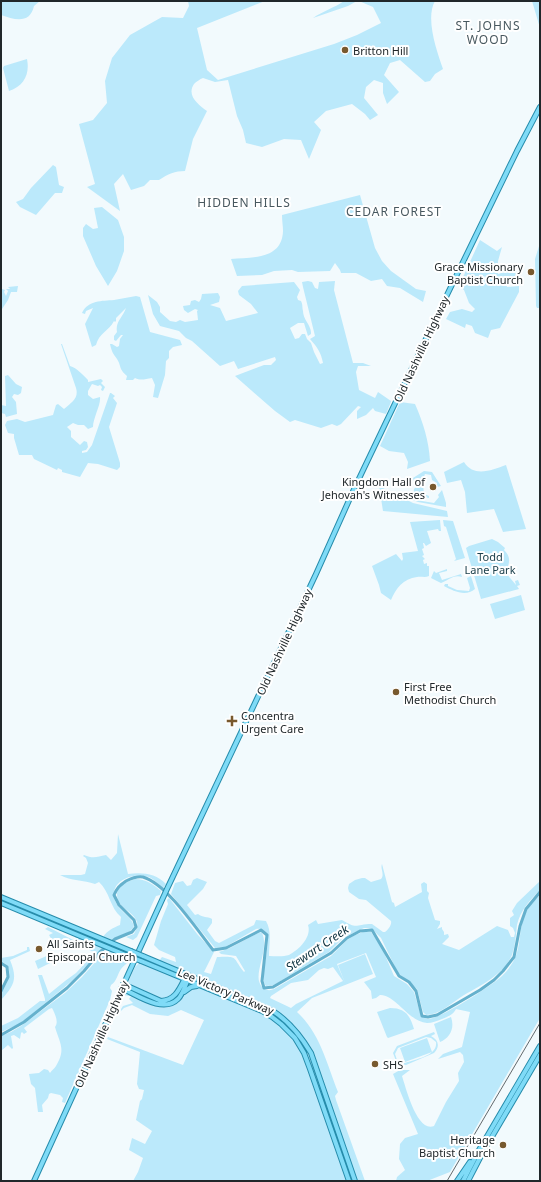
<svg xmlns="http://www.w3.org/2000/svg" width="541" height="1182" font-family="'Noto Sans',sans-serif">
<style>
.green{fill:#bbe9fb;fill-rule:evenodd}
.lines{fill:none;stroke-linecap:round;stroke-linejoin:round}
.river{stroke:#65b1cd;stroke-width:3}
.major-casing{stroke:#268cab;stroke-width:6}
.major{stroke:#7fdbf7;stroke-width:4}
.rail{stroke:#62696c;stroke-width:1}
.major-bridge-casing{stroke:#268cab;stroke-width:6;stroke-linecap:butt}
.major-bridge{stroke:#7fdbf7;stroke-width:4}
.poi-dot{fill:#78592e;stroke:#fff;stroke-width:1.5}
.labels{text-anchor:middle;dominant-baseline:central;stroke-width:4;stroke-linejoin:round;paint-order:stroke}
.poi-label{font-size:11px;fill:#20272a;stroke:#fff;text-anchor:start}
.street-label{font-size:11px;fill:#20272a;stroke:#fff}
.park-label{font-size:11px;fill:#1c404c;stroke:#fff}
.neighbourhood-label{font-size:12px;letter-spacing:1px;fill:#48585f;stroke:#fff}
.water-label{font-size:12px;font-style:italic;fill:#0f3340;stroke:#fff}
</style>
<rect width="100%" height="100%" fill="#f2fafd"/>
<path class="green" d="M1 1H40L34 6C30 24 15 20 1 15Z
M188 1H265L197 28 207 70 218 80 334 44 357 35 381 23 373 7 359 1H435C425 18 437 52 443 69L435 74 430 81 425 82 400 60 390 63 384 75 399 92 387 104 383 93V83L374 80 366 87 364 98 378 115 370 120 365 114 352 104 326 111 314 122 321 130 309 159 301 140 284 139 262 147 246 143 243 130 237 116 228 80 215 82 203 78C200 79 196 82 194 84 186 96 199 105 207 111L193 139 185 171C175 171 168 174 159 180H150L144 186 131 190 123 174 114 184 120 211 87 187 95 184 79 124 93 120 107 103 105 81 112 58 130 35 162 17 183 18 189 6Z
M344 1H357L348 6 313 18C323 11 334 8 344 1Z
M532 1H540V28Z
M27 59C30 74 24 86 9 91L3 68 4 66Z
M53 165 56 167 59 185 64 187 62 193H55L36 215 20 207 16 202 23 199 31 188Z
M360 195 375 248 382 261 391 271 416 289 426 291 423 302 400 288 387 286 382 279 371 281 356 273H341L340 270 335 263 330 271 298 272 292 270 274 271 262 275 237 276 231 259C252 257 282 260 283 231 283 226 282 221 282 215Z
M102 207 118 220 124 237V251L117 271 108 286 96 266 83 236V228L86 224 93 229 98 228 94 208Z
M480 240 497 251 502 247 498 261V274L511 270 517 271V277L506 279 507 287 519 286V292L500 328 491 330 488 338 475 333 472 326 466 324 465 328 446 319 450 312 462 309 472 312 475 309 469 303 464 290 459 286Z
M540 243V308H537L536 306 535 259Z
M308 281 312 282 315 288 318 289 319 282 335 281 334 290 353 363H363L371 366H358L356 372 359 390 375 398 378 392 391 401V402L386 414 375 411 373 408 366 415 357 419V411L361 407 358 406 341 424 337 426 332 424 321 428 295 420 290 422 275 411 235 376 264 365H271L276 360 275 357 238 369 234 361 220 366 192 341 186 338 179 331 160 326 153 314 148 295 157 302 160 307V312L170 321 176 322 180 320 185 322 198 320 197 311 198 310 195 309 188 313 184 310 183 306 190 305 191 301 195 300 199 302 201 299 202 294 218 293 220 297 219 302 210 305 220 308 226 321 258 313 251 304 239 295 238 291 242 286 294 282 300 290 297 297 298 300 301 301C303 305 302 307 303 311 303 320 312 326 311 334L308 336 304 323H298L290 328 295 339 299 338 302 334H305L307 339 311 343 314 352 320 364 323 363C321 352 317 347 310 339L315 336 303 287 302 282Z
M1 286 2 289 5 290 4 292 6 296 8 291 6 289H10L8 287 18 286 17 292H11L8 300 2 309Z
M136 296 140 297 150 332 180 340 182 345 173 347 169 351V358L166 361 165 375 158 398 153 397 155 385 152 378C145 379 141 381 135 378L133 380H126L127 376C118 368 122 367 117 359 113 353 112 353 110 344H112L117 347 119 346 120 339 123 335H121L116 341 114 340V336L117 332C115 322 123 317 126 308L116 318V321L115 322 114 321C109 331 99 333 96 345L92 347 85 324 93 308 86 311 85 314 82 313C88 300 102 301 114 300 121 299 129 297 136 296Z
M61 344H62L70 366C77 368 83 375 88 380V382L101 379 103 381 101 383 105 387 103 391 101 390 102 387 100 385 98 386 92 384 88 391V395L93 399 100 397C101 405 93 418 93 427L88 429 84 425H78L73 423 67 427 71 431V437L80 445 84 441 87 442 88 447 86 450 82 451V453L87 452 92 445 110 393H111L115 396 113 398 117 403 109 427 120 463V467L117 470 98 464 88 463 80 477 62 472V470L58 468 57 470 34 459 32 455H19L14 438V434L8 433 5 425 7 421 17 419 25 422 53 415 56 405 58 404 64 409C72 402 79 398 76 388Z
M8 375 16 384 22 387 21 393 18 395 14 394 12 397 16 402 17 414 6 417 5 414 1 413V405L6 406 5 376Z
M400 402 415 404C423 422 429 441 430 461L407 469 408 462 404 453 389 451 380 446Z
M464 462C474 478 492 470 506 465L526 529 503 532 494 509 467 513 465 492 461 480 447 483 444 472Z
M424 471 432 472 441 486 437 487V483L432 480 431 475 425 474 421 484 423 485 424 494 429 496V498L424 497 422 498V501L434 503 439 497 438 495 442 490 446 503V507L418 502 413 500 414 489 416 487 413 478Z
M379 486 413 503 447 511 448 517 383 511Z
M440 520 441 531H439L438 529 427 531 431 543 426 546 424 543H423L424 548 422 549 424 555 422 556 425 559 423 560 424 564 427 563V566H429V576C425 578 421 576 417 577 403 579 396 588 391 600L381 593 379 585 372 566 396 554 402 561 403 559 402 553 418 551 410 522Z
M443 520 453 521 465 558 454 561 456 559 446 527 444 526Z
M492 539 498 542 505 548 504 550C512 558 509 563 506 573L516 585 515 581 518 580 520 585 517 586 519 589 481 599 466 548 469 546Z
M447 569V571L439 573 442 580 461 574 462 577C454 574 447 581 441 583L431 578 434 571 436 573Z
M471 576 475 589C466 597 453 591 444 586L445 584H448V586L457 590 469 591 470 588 467 578Z
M521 595 525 610 495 619 490 604Z
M118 834 128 874C141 872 156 873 166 884L163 889C159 884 155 880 149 877 136 872 112 879 114 896 116 911 131 914 134 926 131 934 118 935 111 940L103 937C108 930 113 928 120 925L121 917C110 908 110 892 99 882L95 884C84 880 71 881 60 875H81L85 874 88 863 86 858 83 856 84 855C93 859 97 857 106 855L111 860 117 853Z
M382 864 392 902 394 903 395 907 422 892 421 884 424 882 427 884V891L429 893 428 898 435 920 440 921V924L437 929 442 927V929L444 932V935L448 934 449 937 442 944 459 950 497 926 508 930 511 937H514L515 933 513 928 510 926V918L514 915 512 911 517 903 540 881V890C530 900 520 911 517 925 516 935 515 946 512 955 503 976 479 986 461 997 451 1004 438 1015 426 1015L423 1012 417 989 398 973 381 938 372 929 368 928H364L351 934 344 937 329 952 274 985 266 986C256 976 281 926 256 929L225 947 215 948 171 894 175 883 183 881 187 886 191 885 193 880 197 878 207 882 203 889 187 905 195 915 198 914C203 918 207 916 212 919V923L207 930 215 941 219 943 250 927 254 925 256 920 266 921C272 931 269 944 269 956 275 956 283 957 289 955 299 950 312 937 308 925L316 920 318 924 342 920C358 930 355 924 372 924L383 932H385C388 930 392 925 391 921L366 900 359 899 349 892 348 888 349 884 355 880 362 878H365L371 882 381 879C385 874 380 869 382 864Z
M135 879C146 879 153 884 161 891L160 895 156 896 137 937 133 940 126 937 134 934C136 930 138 926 137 922 133 910 117 909 117 894 117 885 127 882 135 879Z
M540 895V1018L450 1172 427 1181H396L397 1177 405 1170 399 1159 400 1144 405 1138 418 1134 393 1074 400 1070H410L402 1076C406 1088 417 1133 434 1126L446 1102 459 1081 458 1073 464 1062 463 1055 460 1052 438 1059 443 1054 462 1047 470 1012 456 1009C453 1015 449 1016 442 1019 437 1021 432 1023 427 1023 409 1022 395 994 380 995L376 998 372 999 371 991 364 982 376 977 366 953 337 964 345 983 338 965 365 954 373 974 312 998 297 1012C320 1033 327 1064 338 1092L335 1096 336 1100 365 1181H133L138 1172 143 1158 129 1150 132 1138 145 1144 152 1131 136 1120 140 1101 142 1099 144 1090 139 1089 137 1084 140 1052 107 1039 108 1037 183 1065 204 1020 181 1010 168 1016 150 1014 132 1005 124 1008 117 1015 123 1006 133 1003 129 999 131 996 122 995 135 967 141 961 143 956 158 962 162 957 176 962 175 957 159 950 154 945 161 921 168 904 167 900 169 898 198 935 214 952 204 972 211 974 217 957C239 956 232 957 244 972L245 971 236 956 221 954 219 952 230 948 256 934 260 932 262 933C269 948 256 969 259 981 261 989 268 992 274 989L331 956 347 940 355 935 363 932H371L382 948 394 976 407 984 414 992 421 1016C424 1018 426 1019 429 1019 443 1017 493 985 503 975 507 971 510 967 513 962 522 947 518 927 526 912 529 906 535 900 540 895ZM333 967 343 981 296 1004 291 1008 270 998 271 996 291 983 308 980 319 970 324 968 328 969Z
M48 927 77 942 75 936 103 948 73 980 25 1020 17 1025 1 1032V1026L18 1018 40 1001H45V999L38 975H42L49 994 65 981 76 973 95 953C85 947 74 942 63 947L61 946 62 944 70 942 64 938 61 940H52L49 935 53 933 45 929Z
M27 947H29L30 951 10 960C18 979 14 986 1 1000 1 998 0 996 1 994 1 992 3 990 4 988 10 978 13 967 1 961V957V958L13 956 27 950Z
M106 950 130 959C127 964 124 965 121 969 117 975 117 981 111 985L110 988 112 991 110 1000 65 1103 62 1102 63 1098 60 1095 51 1093 49 1094 48 1098 42 1105 43 1112H38L35 1088 31 1084 29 1074 39 1073 44 1069 48 1070 50 1073C52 1070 54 1069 56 1066 66 1049 60 1044 55 1027 59 1022 55 1014 52 1008L49 1009 24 1028 27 1032 24 1034 22 1032 21 1033 20 1039 14 1035 11 1036 13 1048 12 1049 8 1045 1 1051V1036L11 1032 21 1026 65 993 82 977Z
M49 955 52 962 38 969 35 961Z
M390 1008C405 1008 410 1015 414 1029L388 1038 387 1037 377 1012Z
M451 1017C455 1028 450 1038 440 1042L434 1024Z
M434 1032 435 1034 431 1036C439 1040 440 1047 434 1053L406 1065 401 1064 396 1061 393 1053 397 1046ZM426 1037 431 1038 436 1042C438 1056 415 1059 405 1063H401L397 1060 395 1054 398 1048Z
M427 1038 432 1052 405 1062 400 1048Z"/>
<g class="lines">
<path class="river" d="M1 963 7 967 8 977 1 991
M1 1035 24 1022 67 988 84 971 100 952 115 939 132 932 136 927 134 920 119 905 114 895C117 888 119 886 126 881 130 879 138 876 143 877 167 884 197 930 213 950L226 948 261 930 267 935 262 981 264 988 273 987 331 953 347 938 360 931 372 930 399 976 409 982 416 991 422 1016 428 1017 437 1015 480 990 494 980 503 971 514 957 520 926 526 909 540 892"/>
<defs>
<path id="major" d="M1 897 131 951
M1 903 128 956
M143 956 273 1011C290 1022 301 1036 311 1053L355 1181
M141 961 262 1011 272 1017 281 1024 295 1038 304 1053 310 1069 349 1181
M123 984 161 1001C175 1000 179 990 185 978
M121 988C137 995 163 1014 178 999 183 994 185 986 188 979
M184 992 191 987 197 986
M34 1181 167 889 316 574 355 487 445 299 517 151 540 107
M457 1181 470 1162
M463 1181 479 1150 540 1046
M468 1181 483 1152 540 1055"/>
</defs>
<use href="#major" class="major-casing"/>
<use href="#major" class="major"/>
<path class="rail" d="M447 1181 540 1023"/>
<defs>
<path id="major-bridge" d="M131 951 143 956
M128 956 141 961"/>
</defs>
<use href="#major-bridge" class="major-bridge-casing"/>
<use href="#major-bridge" class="major-bridge"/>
</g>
<g class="poi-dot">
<circle cx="345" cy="50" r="4"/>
<circle cx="531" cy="272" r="4"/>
<circle cx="433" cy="487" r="4"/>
<circle cx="396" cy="692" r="4"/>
<path d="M230 715h4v4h4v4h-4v4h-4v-4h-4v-4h4z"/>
<circle cx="39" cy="949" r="4"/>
<circle cx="375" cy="1064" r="4"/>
<circle cx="503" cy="1145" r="4"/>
</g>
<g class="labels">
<g class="poi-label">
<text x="353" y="50">Britton Hill</text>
<text x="523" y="266" text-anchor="end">Grace Missionary<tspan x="523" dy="13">Baptist Church</tspan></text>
<text x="425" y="481" text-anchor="end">Kingdom Hall of<tspan x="425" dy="13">Jehovah's Witnesses</tspan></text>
<text x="404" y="686">First Free<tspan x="404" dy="13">Methodist Church</tspan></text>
<text x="241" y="715">Concentra<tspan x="241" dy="13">Urgent Care</tspan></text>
<text x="47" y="943">All Saints<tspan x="47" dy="13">Episcopal Church</tspan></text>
<text x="383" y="1064">SHS</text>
<text x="495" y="1139" text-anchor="end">Heritage<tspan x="495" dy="13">Baptist Church</tspan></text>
</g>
<g class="street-label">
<text transform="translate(421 349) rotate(-65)">Old Nashville Highway</text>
<text transform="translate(284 642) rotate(-65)">Old Nashville Highway</text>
<text transform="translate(226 991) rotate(23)">Lee Victory Parkway</text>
<text transform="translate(101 1034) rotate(-66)">Old Nashville Highway</text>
</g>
<g class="park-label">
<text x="490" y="556">Todd<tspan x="490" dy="13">Lane Park</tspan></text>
</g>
<g class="neighbourhood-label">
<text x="488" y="25">ST. JOHNS<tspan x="488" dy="14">WOOD</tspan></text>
<text x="244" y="202">HIDDEN HILLS</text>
<text x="394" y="211">CEDAR FOREST</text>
</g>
<g class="water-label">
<text transform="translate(317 948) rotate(-34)">Stewart Creek</text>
</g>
</g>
<rect width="541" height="1182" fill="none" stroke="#20272a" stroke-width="4"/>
</svg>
